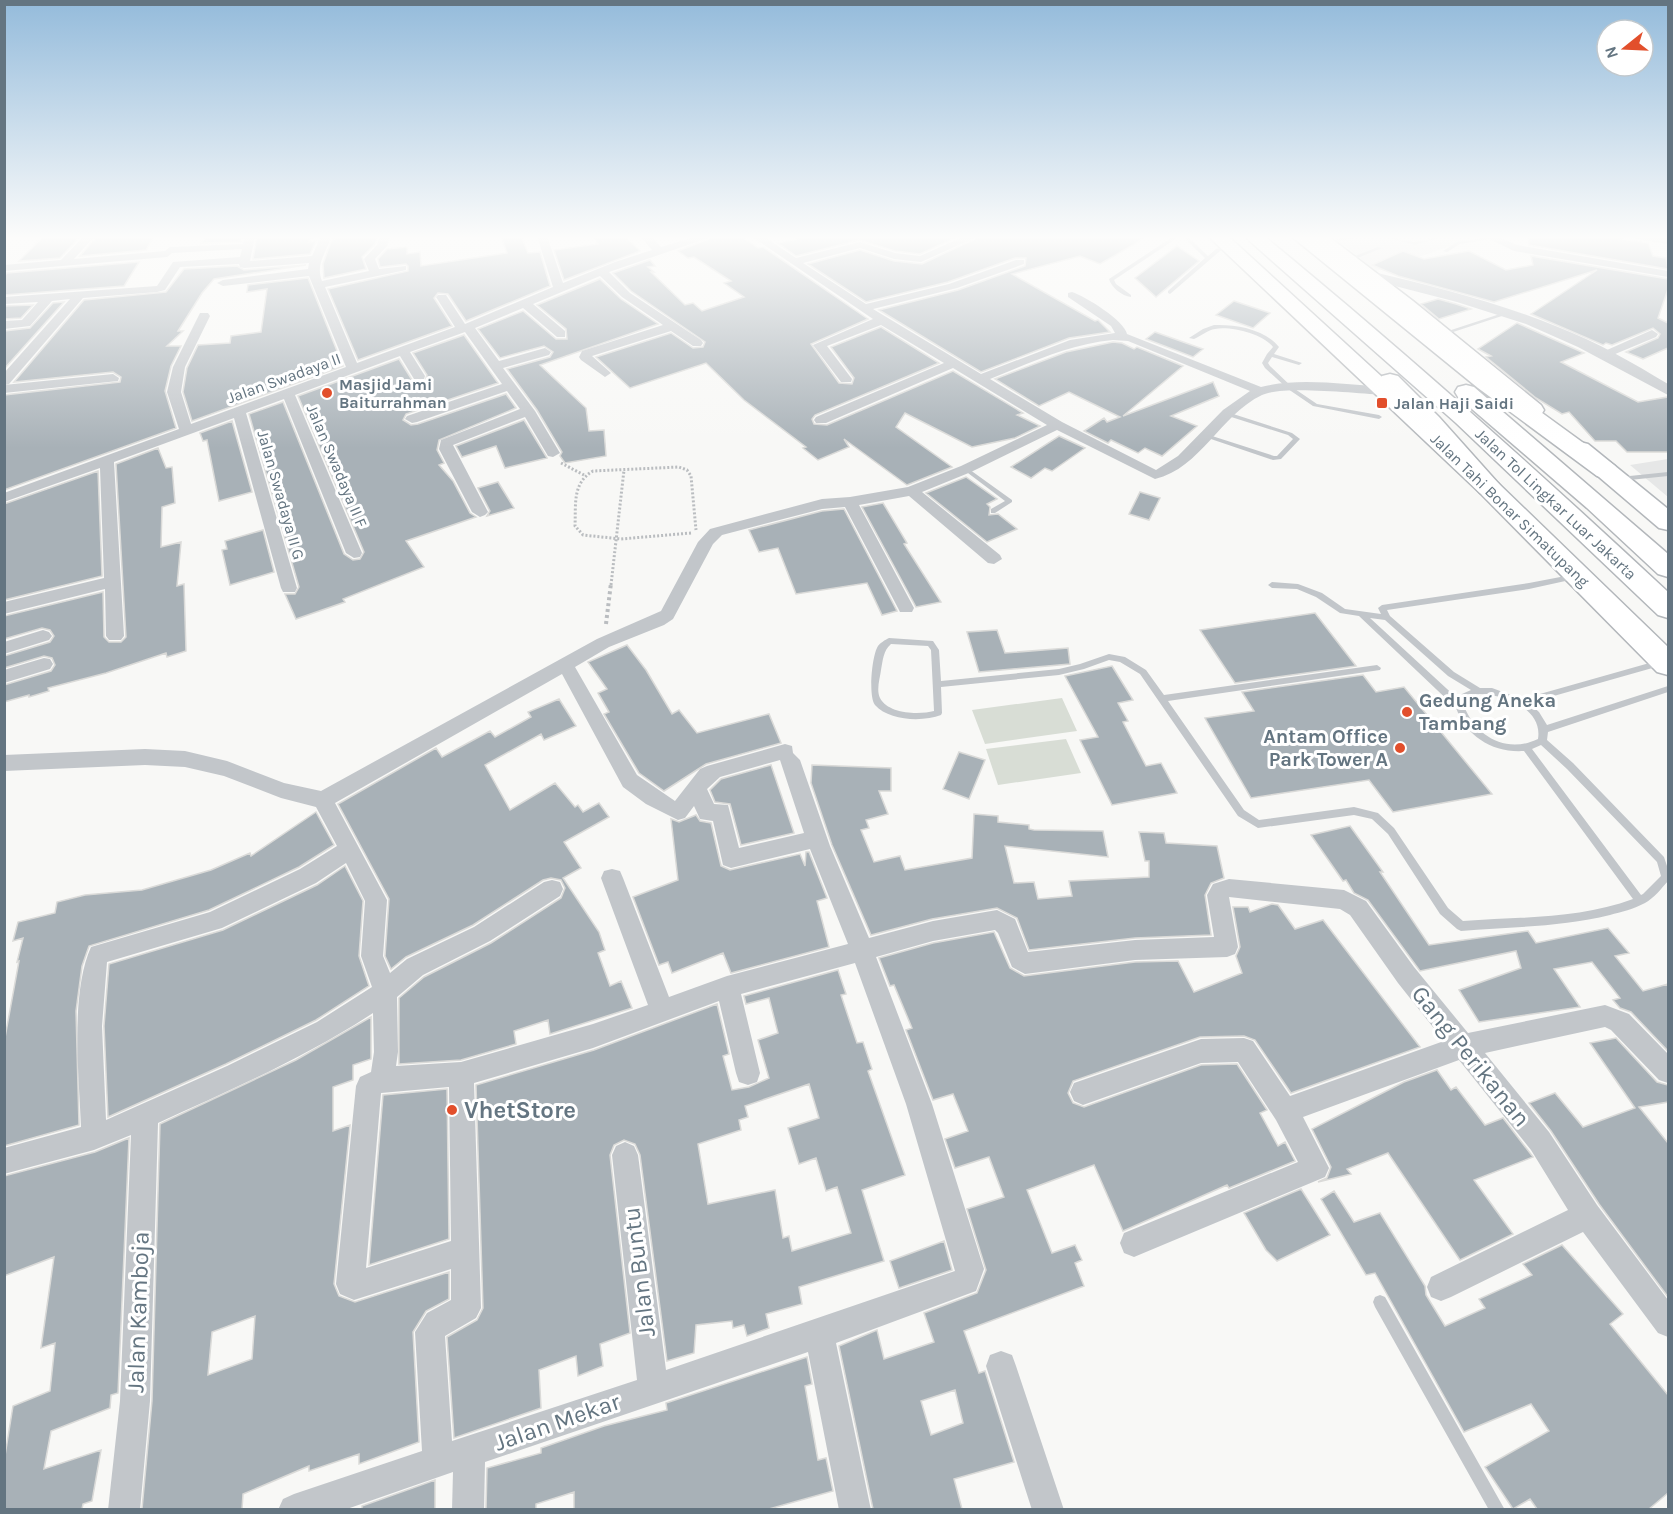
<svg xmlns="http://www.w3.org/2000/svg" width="1673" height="1514" font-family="Karla,sans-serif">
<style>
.built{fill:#e6e7e7}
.green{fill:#d8ddd5}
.building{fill:#a8b1b7;stroke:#dadad8;stroke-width:1.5;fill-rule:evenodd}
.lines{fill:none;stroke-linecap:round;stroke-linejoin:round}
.trunk-casing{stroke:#b3b7bb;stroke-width:3}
.motorway-casing{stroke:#b3b7bb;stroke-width:3}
.path-far1{stroke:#babdc0;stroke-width:3;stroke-dasharray:2 2;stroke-linecap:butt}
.path{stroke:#babdc0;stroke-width:4;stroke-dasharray:3 3;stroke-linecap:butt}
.service{fill:#c2c6ca;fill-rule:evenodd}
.minor{fill:#c2c6ca;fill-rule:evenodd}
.tertiary{fill:#c2c6ca;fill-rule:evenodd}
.trunk{fill:#fff;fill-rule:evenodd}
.motorway{fill:#fff;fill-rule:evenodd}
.poi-dot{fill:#e24f2c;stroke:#fff;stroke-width:2}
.labels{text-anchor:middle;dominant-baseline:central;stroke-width:6;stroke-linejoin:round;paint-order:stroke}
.far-street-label{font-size:16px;fill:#647581;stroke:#fff}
.far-poi-label{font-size:16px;font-weight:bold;fill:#647581;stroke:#fff;text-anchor:start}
.poi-label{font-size:20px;font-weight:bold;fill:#647581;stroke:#fff;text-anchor:start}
.near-street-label{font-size:24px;fill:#647581;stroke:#fff}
.near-poi-label{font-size:24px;font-weight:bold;fill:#647581;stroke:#fff;text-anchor:start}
</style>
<rect width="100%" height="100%" fill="#f8f8f6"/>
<path class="built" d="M1332 236H1473L1475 238 1376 271Z
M1668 459V497L1630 465Z"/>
<path class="green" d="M1062 698 1077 731 985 744 972 710Z
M1066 739 1081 773 998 785 986 749Z"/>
<path class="building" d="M44 236H81L60 258 19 261Z
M97 236H154L146 250 80 256Z
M206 236H243L241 242 201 243Z
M257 236H314L309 242 316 241 310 254 253 259Z
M356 236H378L375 244 362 257 366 269 324 278 323 264 332 239Z
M501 236H521L528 253 540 252 550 286 466 321 448 294 438 293 434 298 452 326 358 360 328 289 408 271V266L406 264 380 267 378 259 387 249 407 247V254L420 252 421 266 507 253Z
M593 236H625L640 251 564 280 554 250 598 244Z
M716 236H741L758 248 763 247 868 319 811 344 839 383 852 384 854 378 831 347 881 327 939 363 815 415 812 419 814 424 827 425 953 371 1023 413 1017 415 1040 426 1015 438 972 447 905 413 896 427 952 467 907 485 844 439 849 447 818 460 803 448 806 447 744 400 706 363 630 388 596 357 671 333 693 348 703 347 705 342 631 291 613 273 650 260 655 266 648 267 654 272H651L685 305 693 303 702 311 744 297 724 283 731 281 694 257 688 258 678 251Z
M810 236H959L920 254 895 251 859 240 796 256 778 243Z
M981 236H1148L1100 264 1080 256 1012 274 1095 321 1098 320 1110 332 1069 338 981 372 879 310 958 290 1025 266 1026 258H1015L948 282 866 302 808 264 860 250 894 261 922 264Z
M1528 236H1602L1648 243 1653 256 1666 258 1668 269 1529 245Z
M1177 246 1199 261 1156 297 1135 278Z
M1403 251 1424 259 1469 251 1506 270 1533 265 1531 256 1668 279V289L1658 318 1668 323V348L1643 359 1626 352 1658 338 1660 334 1653 328 1612 345 1606 343 1603 345 1531 314 1597 270 1494 302 1398 276 1372 265Z
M139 262 124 286 4 295V276L7 273Z
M306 265 214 279 202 293 178 331H183L167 346H181L171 366 165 391 176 428 4 490V395L120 382 121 377 113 372 14 382 84 300 166 292 184 269 237 266 244 270Z
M308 278 343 366 192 421 183 392 187 368 198 345 230 343 231 336 261 332 267 289 247 292 248 285Z
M600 279 621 299 658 324 540 365 586 408 589 431 604 430 606 456 565 463 560 456 562 452 537 410 507 369 550 357 553 352 544 346 500 358 478 329 523 311 556 339H567L566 329 537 305Z
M1438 299 1456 304 1471 309 1439 319 1421 304Z
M1234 301 1270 313 1253 328 1216 315Z
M64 302 4 369V331L30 328 53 303Z
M33 305 21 318 4 319V306Z
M1517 323 1584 353 1561 362 1638 402 1668 397V452H1627L1616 441H1595L1569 412 1562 414 1536 398 1486 357 1491 356 1478 349Z
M1155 332 1203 349 1193 357 1146 339Z
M464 335 498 383 406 414 403 420 411 425 418 424 506 394 516 408 439 440 437 450 444 463 439 465 453 481 470 513 476 517 406 541 424 567 343 599 345 602 296 619 285 594H295L299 587 249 414 283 402 344 554 353 560 360 559 364 552 298 396 399 359 412 380 425 381 427 375 413 353Z
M1113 342 1122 343 1134 349 1137 347 1183 366 1123 416 1213 382 1219 396 1171 416 1197 426 1162 456 1145 448 1138 453 1111 440 1108 443 1084 431 1104 418 1107 422 1120 417 1069 392 1039 406 995 379 1066 352Z
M524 420 547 458 505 468 496 446 462 457 456 446Z
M232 421 252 492 219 501 207 440 203 441 200 433Z
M1059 436 1085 448 1052 471 1045 468 1031 478 1011 467Z
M158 448 166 468 172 467 175 503 162 507 161 547 181 542 177 586 184 584 186 651 167 657 166 653 106 673 48 688 49 691 29 697V695L4 702V685L51 671 55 665 52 658 44 656 4 668V656L50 642 54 636 50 630 42 628 4 639V616L103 592 104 637 109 642H121L126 637 116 464Z
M98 471 102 576 4 600V504Z
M966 477 997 499 987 504 990 507 989 515 998 514 1017 529 987 542 926 493Z
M498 482 514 508 487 516 490 511 478 488Z
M1140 492 1160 498 1149 520 1129 514Z
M883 503 907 543 904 544 941 602 916 607 862 507Z
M844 509 896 609 897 611 882 615 867 583 796 594 778 548 759 552 749 530 822 511Z
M263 530 274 572 230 585 222 550 227 549 225 541Z
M1315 613 1356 666 1235 683 1200 630Z
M997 630 1005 653 1068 648 1070 664 979 672 967 632Z
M627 645 646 670 672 714 679 710 697 733 769 714 781 743 706 764 664 791 639 773 604 714 609 712 598 693 607 689 588 662Z
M1112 666 1133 700 1118 703 1128 721 1123 722 1146 766 1161 763 1177 793 1112 805 1080 740 1098 737 1065 676Z
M1363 675 1376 692 1404 687 1492 794 1393 812 1369 780 1251 798 1205 718 1254 711 1242 692Z
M559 699 576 726 544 740 541 734 485 765 510 810 555 783 575 807 578 805 583 812 599 803 609 817 564 842 581 868 563 878 599 932 605 950 598 953 610 986 621 981 632 1008 550 1034 548 1020 514 1031 516 1044 461 1060 399 1064V998L424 977 491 943 561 898 565 888 561 880 551 878 543 880 473 925 406 957 391 969 385 956 389 899 338 804 436 748 442 757 490 731 495 737 531 717 528 712Z
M959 752 985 760 969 799 943 789Z
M771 765 794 833 741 845 730 804 715 802 710 790 721 779Z
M812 765 891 768V791H879L888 814 866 820 869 828 861 830 874 862 900 856 905 870 972 858 974 814 998 816V822L1029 825V829L1034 830 1103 831 1108 857 1005 846 1014 883 1034 882 1038 899 1072 896 1069 881 1149 877V861H1145L1139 832 1164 833 1166 843 1217 846 1224 878 1211 883 1205 895 1211 935 1135 938 1029 950 1017 918 997 908 932 919 871 935 832 845 811 783Z
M316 812 334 845 299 867 209 910 89 946 82 966 76 1011 79 1125 4 1146V1043L19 961 17 962 23 938 13 941 18 922 55 913 57 902 85 895 142 890 211 870 250 853 251 856Z
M696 815 700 821 711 823 721 866 730 870 800 854 805 866 806 852H809L827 898 817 901 829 947 731 973 723 953 672 973 668 962 659 965 633 897 678 880 671 819 679 822Z
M1350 826 1383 872H1380L1429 945 1528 931 1536 943 1608 928 1629 953 1615 956 1643 991 1668 984V1051L1631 1012 1620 1008 1613 1000 1620 998 1592 962 1554 969 1580 1007 1479 1022 1459 990 1521 968 1516 951 1420 971 1368 900 1354 893 1346 880 1343 881 1311 835Z
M345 866 363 901 359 956 369 986 316 1020 226 1064 108 1117 104 1026 109 964 223 930 317 885Z
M1272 904 1278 905 1295 929 1323 920 1420 1047 1291 1093 1255 1040 1244 1036 1200 1037 1073 1081 1068 1093 1073 1103 1084 1107 1201 1065 1237 1064 1267 1110 1260 1113 1278 1146 1285 1142 1295 1161 1229 1188 1227 1185 1123 1231 1094 1165 1027 1190 1052 1253 1075 1245 1082 1260 1075 1263 1084 1286 964 1331 979 1373 985 1371 1014 1462 954 1479 962 1509H873L839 1346 877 1330 884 1359 934 1342 924 1313 977 1293 986 1270 967 1209 1004 1197 989 1157 955 1168 945 1139 968 1131 953 1094 933 1100 906 1030 912 1028 894 985 890 986 879 958 933 943 994 932 1010 968 1024 976 1135 962 1178 961 1194 992 1242 973 1236 956 1240 947 1233 907H1248L1250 912ZM955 1390 963 1423 931 1435 921 1401Z
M838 970 846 994 841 995 857 1043 863 1042 872 1069 868 1071 905 1175 862 1190 884 1261 799 1287 802 1304 766 1314 769 1328 747 1336 744 1325 733 1328 732 1321 696 1325 694 1353 667 1361 640 1155 635 1144 624 1140 614 1145 610 1155 630 1333 600 1344 603 1366 578 1376 576 1356 539 1370 541 1408 454 1438 447 1337 477 1320 483 1308 476 1085 594 1050 717 1004 729 1054 723 1056 732 1090 749 1087 769 1078 758 1040 778 1033 769 998 746 1004 744 996ZM809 1084 819 1118 788 1128 799 1164 816 1158 826 1191 837 1187 851 1233 792 1251 789 1236 783 1238 775 1190 708 1204 698 1144 741 1130 739 1120 748 1117 745 1106Z
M371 1017V1059L353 1065V1080L333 1087V1131L350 1125 334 1284 339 1296 355 1302 449 1272V1299L426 1311 413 1332 419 1442 359 1464V1454L309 1471V1466L243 1494 242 1509H142L152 1401 160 1124 296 1060ZM255 1316 252 1359 208 1375 212 1332Z
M1616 1038 1657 1082 1668 1085V1102L1639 1107 1668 1143V1297L1599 1204 1551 1131 1529 1103 1555 1093 1583 1127 1635 1108 1590 1043Z
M1437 1070 1451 1090 1456 1087 1485 1125 1503 1118 1533 1157 1474 1180 1513 1234 1460 1260 1388 1153 1347 1169 1351 1174 1318 1182 1327 1178 1331 1167 1312 1129 1404 1082Z
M447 1089 449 1239 369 1265 383 1095Z
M129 1138 118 1393 111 1395 110 1408 51 1431 44 1469 101 1450 92 1501 83 1504 82 1509H4V1462L13 1406 50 1391 55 1343 41 1348 54 1257 4 1276V1176L95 1152Z
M1301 1189 1330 1235 1277 1261 1266 1250 1244 1213Z
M1334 1191 1354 1222 1380 1213 1425 1286 1426 1295 1445 1326 1485 1308 1479 1299 1532 1275 1523 1264 1562 1245 1623 1314 1610 1324 1668 1395V1493L1649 1509H1537L1530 1499 1513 1509 1485 1467 1549 1431 1531 1404 1464 1432 1375 1273 1366 1275 1321 1199Z
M944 1241 952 1270 899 1288 890 1261Z
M807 1357 812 1384 805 1386 818 1460 826 1458 833 1491 769 1509H574V1492L536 1504V1509H486L487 1468 541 1453V1448L604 1426 667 1410 666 1403Z
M435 1480V1509H362V1506Z"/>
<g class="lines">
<defs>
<path id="trunk" d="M1208 236H1228L1498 483 1668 647V675L1657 672 1480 493Z
M1308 236H1328L1413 301 1541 405 1544 410 1541 415 1533 417 1525 415Z
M1580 442 1588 444 1668 509V530L1659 528 1572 454 1568 449 1572 444Z"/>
<path id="motorway" d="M1244 236H1264C1403 350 1537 470 1668 592V618L1658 615 1456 423Z
M1291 236H1311L1494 378 1615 466 1618 471 1615 476 1606 478 1597 476 1478 388Z
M1390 374 1398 376 1439 417 1498 483 1502 488 1498 493 1489 496 1480 493 1423 427 1382 386 1379 381 1382 376Z
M1466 385 1474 387 1668 554V577L1658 574 1587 508 1458 397 1455 392 1458 387Z"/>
</defs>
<use href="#trunk" class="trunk-casing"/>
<use href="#motorway" class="motorway-casing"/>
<path class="path-far1" d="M561 463 584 475
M691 533 621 539 583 535 575 526C576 505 572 483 593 471L679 467 687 470 691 476 696 530
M611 585 624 470"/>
<path class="path" d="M606 624 611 583"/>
<path class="service" d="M1174 236H1180L1114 280 1116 284 1131 295V297C1122 296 1111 287 1109 279Z
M1182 236H1187L1208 256 1216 249 1229 246 1231 247 1220 251 1170 294 1168 293V291L1205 258Z
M1355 236H1368L1324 243 1322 242Z
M1382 236C1393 236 1406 243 1416 242 1426 241 1435 236 1445 236L1415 245Z
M1490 237H1492V239L1460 244 1447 252 1443 251 1457 242Z
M1378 247 1382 248 1350 261 1345 260Z
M1503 313 1508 314 1444 335 1439 334Z
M1214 325C1235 324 1265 329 1279 347L1274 354 1302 363 1299 365 1272 357 1268 363 1270 366 1292 387 1317 404 1379 415 1382 417 1379 419 1313 406 1288 389 1265 368 1262 363 1267 354 1273 347C1263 334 1231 326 1215 329 1208 330 1201 336 1194 339L1189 338 1203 329Z
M1227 412 1292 433 1300 439 1281 459 1273 460 1205 437V435H1209L1274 456H1277L1293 439 1288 435 1225 415 1224 414Z
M966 467 1012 500V502L995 513H991V509L1005 501 964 470V468Z
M1668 472V476L1620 481 1617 479 1620 477Z
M1576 574 1580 576 1579 578 1529 589 1387 610 1390 616 1454 672 1480 688H1492L1522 699 1660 660 1663 661 1664 663 1663 665 1529 703 1539 712 1547 725 1668 686V692L1548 732 1547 740 1573 763 1664 857 1668 869V881C1661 889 1654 898 1645 903 1634 909 1621 912 1610 915 1561 927 1510 927 1461 931L1457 929 1440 914 1388 834 1372 819 1354 815 1258 828 1238 816 1140 674 1120 662 1109 660 1084 669 1059 675 941 687 942 713 941 715C923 722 889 721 875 705 868 696 872 655 878 646 880 643 885 640 889 638L933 641 939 650 941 681 1059 669 1080 664 1109 654 1125 657 1146 670 1164 695 1377 665 1381 668 1380 670 1168 701 1244 810 1259 820 1354 807 1378 813 1394 828 1448 908 1463 921C1519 917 1579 919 1633 899L1524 751C1493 753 1467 737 1456 708L1359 616 1340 613 1316 597 1297 589 1272 588 1268 585 1272 582 1298 584 1322 593 1345 609 1381 614 1378 608 1382 605 1529 583ZM1370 618 1385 620 1448 676 1471 690 1462 694 1459 700ZM891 644 928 646 931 650 934 711C919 715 888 714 880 698 876 690 880 678 881 670 883 660 883 651 891 644ZM1479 694C1503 694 1543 708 1538 739 1507 754 1476 737 1464 706L1468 698ZM1541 745 1567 769 1657 862 1661 876 1643 894 1641 895 1532 749Z
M1380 1295 1385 1297 1505 1510H1489L1375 1307 1373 1302 1375 1297Z"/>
<path class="minor" d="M84 236H95L74 259 165 251 170 247 243 244 245 236H255L250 261 312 256 321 236H331C327 253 315 263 322 281L369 271 364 259 377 245 380 236H390L387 246 375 259 379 269 406 266V270L325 287 357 363 455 327 436 297 438 295H446L465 324 553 287 537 236H547L563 283 615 262 652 250 640 236H651L661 247 698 236H714L609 272 630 293 701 340 703 343 701 346H693L671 331 592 356 611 373 605 377 581 360 579 357 582 351 663 325 622 297 600 276 533 304 565 331V337H557L523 308 475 328 499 361 545 348 551 352 549 355 503 368 535 411 560 453 553 457 548 456 525 417 453 445 488 512 485 515 480 517 472 512 439 449 441 440 520 409 507 391 417 422 412 423 405 419 407 416 502 384 465 332 410 352 425 376 424 379H414L400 356 295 395 362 553 360 557 354 558 346 553 284 399 246 413 297 588 295 592H283L281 588 234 418 114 462 124 636 121 640H109L106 636 105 589 4 614V602L104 578 100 468 4 502V493L179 429 167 392 173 367 200 313H208L210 316 185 367 181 392 191 424 346 367 309 276 223 286 217 283 223 280 308 269 309 263 244 268 240 267 239 264 180 267 165 290 157 292 83 298 9 384 4 385V373L70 299 52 301 30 326 4 329V321L22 320 38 302 4 304V297L157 286 173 262 240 257 242 249 172 253 167 257 4 271V265L61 260Z
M751 236H763L796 258 860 242 895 253 920 256 965 236H979L921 262 894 259 860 248 803 263 866 304 949 284 1016 260H1024V264L957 288 873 309 981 374 1070 340 1115 333 1111 326 1068 297V293L1072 292C1085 296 1125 321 1127 334L1261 387C1300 377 1346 385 1386 387L1393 391 1386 395C1360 394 1283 385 1262 395 1220 415 1201 468 1155 479L1057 430 971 472 922 492 1000 555 1002 559 994 564 988 563 909 496 859 505 914 608 912 612H900L898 608 845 507 822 509 722 535 713 544 673 619 664 625 609 647 575 667 637 775 675 801 700 769 707 766 785 744 792 746 793 753 800 760 830 846 869 938 933 921 997 910 1015 919 1028 952 1135 940 1214 937 1207 895 1213 884 1229 879 1344 890 1366 901 1414 967 1468 1033 1605 1005 1629 1014 1668 1054V1083L1659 1080 1611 1030 1605 1027 1485 1053 1549 1132 1597 1205 1668 1300V1337L1658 1333 1583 1232 1451 1297 1441 1301 1431 1297 1427 1287 1431 1277 1568 1210 1531 1150 1459 1060 1303 1117 1329 1168 1325 1177 1134 1257 1124 1253 1120 1243 1124 1233 1298 1162 1276 1120 1238 1062 1201 1063 1083 1105 1074 1101 1070 1092 1074 1083 1201 1039 1244 1038 1253 1041 1290 1096 1444 1041 1398 983 1350 915 1340 909 1229 897 1238 947 1235 954 1227 957 1135 960 1025 974 1012 967 998 933 995 930 933 941 876 957 932 1104 984 1269 976 1291 836 1343 871 1510H839L808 1352 485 1462 484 1510H452L453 1472 344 1510H278L283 1499 294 1494 422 1451 415 1332 427 1313 451 1300V1269L354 1300 340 1294 336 1284 356 1086 360 1077 371 1072 374 1052 373 1013C306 1057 231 1090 158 1123L150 1401 140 1510H108L120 1401 131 1135 94 1150 4 1174V1148L81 1127C79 1075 70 994 91 947L210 912 300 869 337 846 316 807 281 798 224 776 185 767 145 765 4 771V755L145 749 185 751 227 761 284 783 321 791 597 639 661 611 698 542 710 529 822 499 850 497 908 487 961 466 1047 425 953 368 826 423H816L814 420 816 417 944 363 881 325 827 346 852 379 851 382H841L813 345 873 319ZM1113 340 1128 341 1250 391 1223 410 1178 456 1156 470 1062 422 990 379C1030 363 1069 344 1113 340ZM562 674 623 787 646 804 678 820 685 818 694 806 700 819 713 821 723 865 731 868 810 849 848 944 727 976 669 997 623 878 620 871 612 869 604 871 601 878 648 1005 593 1024 461 1062 396 1066 398 1052 397 997 423 975 490 941 560 896 563 889 560 882 552 880 544 882 474 927 407 959 390 973 383 956 387 900 335 803ZM780 760 804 833 739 848 728 805 714 804 707 789 720 777ZM346 863 365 901 361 956 372 987 317 1022 227 1066 106 1120 102 1026 107 962 222 928 316 883ZM855 963 906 1104 955 1271 666 1370 638 1155 634 1146 625 1142 616 1146 612 1155 637 1380 452 1441 445 1336 476 1318 481 1308 474 1083 593 1048 719 1001 736 1073 739 1082 748 1085 757 1082 760 1073 741 994ZM449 1087 451 1241 366 1268 381 1093Z
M1483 236H1497L1517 245 1668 271V277L1514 251Z
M1632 236 1668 238V244L1637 239Z
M1652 330 1658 334 1656 337 1608 357H1600L1598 354Z
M113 374 119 378 118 381 4 393V385Z
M43 630 49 632 52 636 49 640 4 654V642Z
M44 658 50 659 53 664 50 669 4 683V670Z
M1001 1351 1012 1355 1016 1366 1064 1510H1032L986 1366 990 1355Z"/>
<path class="tertiary" d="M1369 271C1433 286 1497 302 1558 327 1597 342 1633 363 1668 384V395L1578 347 1526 324 1457 302 1364 278 1362 275Z"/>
<use href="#trunk" class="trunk"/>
<use href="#motorway" class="motorway"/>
</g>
<linearGradient id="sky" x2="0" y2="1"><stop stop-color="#94bbdb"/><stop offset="0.53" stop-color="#fcfcfb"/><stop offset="1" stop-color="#fcfcfb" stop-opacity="0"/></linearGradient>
<rect width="1673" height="448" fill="url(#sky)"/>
<g class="poi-dot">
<circle cx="327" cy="393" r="6"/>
<rect x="1376" y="397" width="12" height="12" rx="3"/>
<circle cx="1407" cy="712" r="6"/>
<circle cx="1400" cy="748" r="6"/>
<circle cx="452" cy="1110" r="6"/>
</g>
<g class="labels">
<g class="far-street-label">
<text transform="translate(284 378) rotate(-20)">Jalan Swadaya II</text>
<text transform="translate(337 466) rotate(67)">Jalan Swadaya II F</text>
<text transform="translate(281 495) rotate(74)">Jalan Swadaya II G</text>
<text transform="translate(1556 504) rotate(43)">Jalan Tol Lingkar Luar Jakarta</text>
<text transform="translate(1510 510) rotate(44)">Jalan Tahi Bonar Simatupang</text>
</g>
<g class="far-poi-label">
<text x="339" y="384">Masjid Jami<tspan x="339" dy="18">Baiturrahman</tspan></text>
<text x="1394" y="403">Jalan Haji Saidi</text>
</g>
<g class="poi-label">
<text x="1419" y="700">Gedung Aneka<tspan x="1419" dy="23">Tambang</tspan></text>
<text x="1388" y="736" text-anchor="end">Antam Office<tspan x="1388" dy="23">Park Tower A</tspan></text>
</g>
<g class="near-street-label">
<text transform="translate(1471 1056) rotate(51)">Gang Perikanan</text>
<text transform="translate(639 1272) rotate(-97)">Jalan Buntu</text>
<text transform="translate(138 1312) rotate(-88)">Jalan Kamboja</text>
<text transform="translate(557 1422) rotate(-19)">Jalan Mekar</text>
</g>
<g class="near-poi-label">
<text x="464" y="1110">VhetStore</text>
</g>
</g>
<rect width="1673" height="1514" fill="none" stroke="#647581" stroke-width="12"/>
<g transform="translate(1625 48) rotate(252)"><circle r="28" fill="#ffffff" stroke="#c1c8cd" stroke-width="1.5"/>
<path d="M0-4.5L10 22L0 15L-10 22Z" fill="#e24f2c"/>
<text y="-9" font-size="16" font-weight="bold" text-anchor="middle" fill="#647581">N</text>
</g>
</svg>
